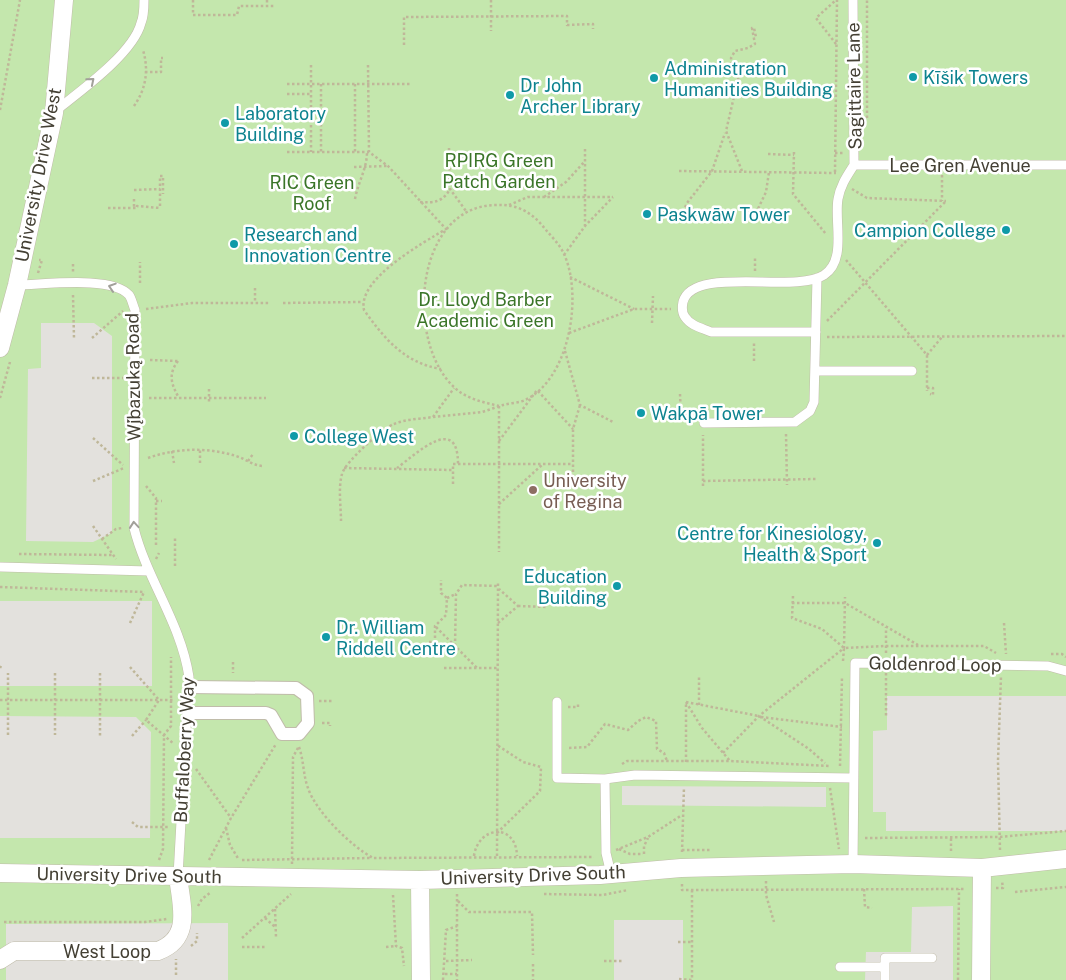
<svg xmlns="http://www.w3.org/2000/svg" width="1066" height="980" font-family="'Public Sans',sans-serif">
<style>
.green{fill:#c4e7ad}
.parking{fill:#e3e1dd}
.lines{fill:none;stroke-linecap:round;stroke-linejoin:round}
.service-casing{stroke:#c0bcaa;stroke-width:10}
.pedestrian-casing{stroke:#c0bcaa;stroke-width:14}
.minor-casing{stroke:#c0bcaa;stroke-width:19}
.path{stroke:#bfb799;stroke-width:2.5;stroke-dasharray:2.5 2.5;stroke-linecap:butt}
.service{stroke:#fff;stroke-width:9}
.pedestrian{stroke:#fff;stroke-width:12}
.minor{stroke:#fff;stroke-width:18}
.oneway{stroke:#a2a09a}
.culture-dot{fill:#0f9aa8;stroke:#fff;stroke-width:2}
.education-dot{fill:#8d6e63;stroke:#fff;stroke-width:2}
.labels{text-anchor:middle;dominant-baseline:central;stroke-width:5;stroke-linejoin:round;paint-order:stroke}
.culture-label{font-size:18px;fill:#0d838f;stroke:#fff;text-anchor:start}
.street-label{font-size:18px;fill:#444034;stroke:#fff}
.park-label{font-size:18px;fill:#3a7528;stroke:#fff}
.education-label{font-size:18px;fill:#785e54;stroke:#fff;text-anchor:start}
</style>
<rect width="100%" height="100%" fill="#f2f0e4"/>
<path class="green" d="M0 0H1066V980H0Z"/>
<path class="parking" d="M41 323H94L112 336V533L93 542 26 541 28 369 41 368Z
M0 601H152V686H0Z
M887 696H1066V831H886V812H873V731L887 730Z
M0 716 136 717 151 732 150 838H0Z
M622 786 826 787V807L622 805Z
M953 906V980H865L866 952H911L912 907Z
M614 920H683V980H614Z
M228 923V980H6V924Z"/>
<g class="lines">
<defs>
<path id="service" d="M54 112C79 92 133 54 141 23 144 16 144 8 144 0
M854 165H1066
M17 285C42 285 112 275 129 295 132 299 133 306 135 310L134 528C147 580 181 623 189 677L178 876
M816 332H711C702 328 691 326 685 317 682 313 682 307 683 302 693 265 795 294 824 275 847 260 834 222 838 199 840 186 847 176 854 165L853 0
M815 371H912
M704 423 795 422 810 411 814 402 817 278
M0 567 149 571
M557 702V778L605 779 635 775 853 778
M605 779 606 853 611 874
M853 864 855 663 1048 666 1066 671
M840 967H885
M885 980V958H932"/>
<path id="pedestrian" d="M189 713H266L271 715 282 734H299L308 723 307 696 296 688 189 687"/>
<path id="minor" d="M0 348 17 285 54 113 64 0
M0 873 420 880 600 875 681 868 853 864 982 868 1066 859
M420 880 421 980
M0 960 14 951H158C193 938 181 905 178 876
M981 980 982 868"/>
</defs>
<use href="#service" class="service-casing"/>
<use href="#pedestrian" class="pedestrian-casing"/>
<use href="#minor" class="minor-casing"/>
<path class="path" d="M193 0V15H237L239 6H274
M267 0V6
M491 0V31
M836 44 816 18 836 0
M404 45V17L567 16V25L593 24V29
M311 65V152
M368 65 369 152 388 166 446 229C423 243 357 279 364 310 384 338 404 363 441 369
M145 72H161V58H163
M287 84H412
M321 84V152
M355 84V152
M287 94H310
M134 106C146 89 149 70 143 50
M0 110 20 0
M867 118V0
M449 148 450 189 466 211
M585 149V226
M287 152H369
M794 152 793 194 826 234
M835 153H844
M768 154 794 155
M354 167 388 166
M679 171 836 173
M742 171 726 131 740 71 732 64 731 58 735 51 748 48 755 44 752 28H754L756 37
M835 172 837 0
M942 175V201
M852 189 867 198 946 201
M134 190 160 189
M544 197 566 182 585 161
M134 199V208
M355 199C358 182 367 169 367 152
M420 202C434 203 443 202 450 189
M509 205 528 197H613
M160 206V176H163V194
M108 208H137V206L160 208
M679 221 687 203 712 171 725 133
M755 223 756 213 766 192 769 172
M564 255 585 226 613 197
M846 260 927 355V391
M73 264V272
M755 271V258
M38 273 42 260H39
M570 277 634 309
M140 283V262
M255 288V303
M73 295 74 338
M283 303 362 302
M146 309 192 303H270
M827 321 946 201
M652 323 653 296
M569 333 634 309H671
M827 337 1066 336
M92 338 123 311
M565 351 580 405 613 422
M927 355 942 337
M150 360 178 361
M178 361C168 374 171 384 179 398
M754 361V343
M92 378H123
M927 388H933V395L930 394
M209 389V402
M680 394 681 416 684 419H694
M0 398 10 362
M149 398H266
M499 406V552
M433 417C449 415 466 414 482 412 489 410 496 407 503 405 510 403 519 403 525 400 570 379 583 295 564 254 560 245 552 237 546 230 532 212 518 204 495 205 414 207 405 342 454 387 466 399 483 402 499 406
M786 434 787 485
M93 438 123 465
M499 441 537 390 573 429
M172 451 174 463
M148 458C176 448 207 447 236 456 246 459 253 466 264 466
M248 461 253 454
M200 463V450
M344 468 453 470
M397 468C416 454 458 413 458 464
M93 481 124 468
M703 481 817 479
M573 483H581
M453 484V464H573
M146 486 156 498V546
M703 486V435
M549 487 548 485H572
M573 487V429L580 405
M156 501H162
M499 504 543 464
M341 521C341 507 338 488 342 474 345 462 383 428 394 424 406 419 420 419 433 417L454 388
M93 526 116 559
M102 539 116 529 122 528
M19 554 113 555
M156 559 159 553
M175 566V538
M0 587 145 592
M793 596 792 618 822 629 844 648 886 646H984L996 653
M447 598 456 594
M792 603H845L918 645
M518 606 547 607
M130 623 144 592
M498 623 518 606 499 589
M1004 623 1006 654
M436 627 477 668
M429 642H435V626L446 615 447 598 441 593V580
M455 646 456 594 462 585 498 586
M886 653V627
M1051 654H1062L1066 657
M843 661 844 648
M233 662V673
M130 667 159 700 146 720 174 744
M0 668 1 666
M444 668H497
M55 673V735
M100 673V736
M886 673V716
M0 700H173
M319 701H334
M686 702 759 716 809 749 825 763
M699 705V675
M568 707H578V702
M761 717 842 727
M322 723H330V726
M8 735V673
M132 736 146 720
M299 747C304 761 303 775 308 788 316 812 351 846 373 858L594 857
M569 748 587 747 605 724 628 730 638 721 646 717 656 721 657 749 664 753 667 761
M723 753 759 716 844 648 845 597
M686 762V702L702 728 730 761
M622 764 627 761H730L830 766
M840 766 842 677
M196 769 231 818
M830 788 839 849
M132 822 138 827H170
M226 828 230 845 239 860
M497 833 540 791 541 767 523 762 497 745
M865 838 999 837 1066 831
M619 849 630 854H643
M616 850 648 837 682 815
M682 850H712
M1000 850 998 761 1001 676
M951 851V837
M682 852 684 787
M644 854V846L648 838
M474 856C478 826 516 822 517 856
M497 856 498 582
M159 860 163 849 164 735 171 726V657
M209 860 231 818 276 744
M242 860 371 858
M292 864 293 757 299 746
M766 881V895L774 922
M682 884V890H692L966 889
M996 888H1003L1002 881
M864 889 865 907 872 908
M692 890V980
M1015 892 1066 887
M457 894V980
M544 894 603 895 628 890
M393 895 396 946 402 948 404 966
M458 901 469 912H532L533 955
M198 906 202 899 210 893
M275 909 276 937
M265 918 275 927
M4 922H145L167 919
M242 938 291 894
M678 942H691
M191 946 197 941V933
M242 947H265
M386 947 396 946
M446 961 472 960
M604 961H623
M533 964V980
M445 974H457
M176 975V959
M679 979 692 980
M443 980 446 930 457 926
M958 980 959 889"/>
<use href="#service" class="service"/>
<use href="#pedestrian" class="pedestrian"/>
<use href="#minor" class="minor"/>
</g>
<defs><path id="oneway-chevron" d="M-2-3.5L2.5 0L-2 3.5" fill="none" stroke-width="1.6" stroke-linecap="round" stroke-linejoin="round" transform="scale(1.25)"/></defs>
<g class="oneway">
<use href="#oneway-chevron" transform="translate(91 81) rotate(-40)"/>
<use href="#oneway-chevron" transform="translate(112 287) rotate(-162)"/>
<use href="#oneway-chevron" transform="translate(134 525) rotate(-95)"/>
</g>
<g class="culture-dot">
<circle cx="913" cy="77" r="5"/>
<circle cx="654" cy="78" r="5"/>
<circle cx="510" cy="95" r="5"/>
<circle cx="225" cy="123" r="5"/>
<circle cx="647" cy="214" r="5"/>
<circle cx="1006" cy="230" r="5"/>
<circle cx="234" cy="244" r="5"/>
<circle cx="641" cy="413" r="5"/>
<circle cx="294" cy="436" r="5"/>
<circle cx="877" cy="543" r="5"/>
<circle cx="617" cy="586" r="5"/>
<circle cx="326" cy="637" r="5"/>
</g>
<circle class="education-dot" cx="533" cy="490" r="5"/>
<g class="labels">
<g class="culture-label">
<text x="664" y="68">Administration<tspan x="664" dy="21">Humanities Building</tspan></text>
<text x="923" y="77">Kīšik Towers</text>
<text x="520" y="85">Dr John<tspan x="520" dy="21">Archer Library</tspan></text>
<text x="235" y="113">Laboratory<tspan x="235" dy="21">Building</tspan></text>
<text x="657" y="214">Paskwāw Tower</text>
<text x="996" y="230" text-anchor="end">Campion College</text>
<text x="244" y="234">Research and<tspan x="244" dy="21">Innovation Centre</tspan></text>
<text x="651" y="413">Wakpā Tower</text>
<text x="304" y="436">College West</text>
<text x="867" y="533" text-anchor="end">Centre for Kinesiology,<tspan x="867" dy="21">Health &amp; Sport</tspan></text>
<text x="607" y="576" text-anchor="end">Education<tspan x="607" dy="21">Building</tspan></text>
<text x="336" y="627">Dr. William<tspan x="336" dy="21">Riddell Centre</tspan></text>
</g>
<g class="street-label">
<text transform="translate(854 86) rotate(-91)">Sagittaire Lane</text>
<text x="960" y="165">Lee Gren Avenue</text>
<text transform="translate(38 175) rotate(-79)">University Drive West</text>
<text transform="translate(133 377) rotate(-91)">Wį́bazuką Road</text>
<text transform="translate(935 664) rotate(1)">Goldenrod Loop</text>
<text transform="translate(184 750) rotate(-87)">Buffaloberry Way</text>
<text transform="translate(129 875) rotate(1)">University Drive South</text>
<text transform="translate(533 875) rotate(-2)">University Drive South</text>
<text x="107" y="951">West Loop</text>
</g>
<g class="park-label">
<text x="499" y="160">RPIRG Green<tspan x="499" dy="21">Patch Garden</tspan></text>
<text x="312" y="182">RIC Green<tspan x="312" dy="21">Roof</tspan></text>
<text x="485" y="299">Dr. Lloyd Barber<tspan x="485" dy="21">Academic Green</tspan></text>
</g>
<g class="education-label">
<text x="543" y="480">University<tspan x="543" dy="21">of Regina</tspan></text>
</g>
</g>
</svg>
